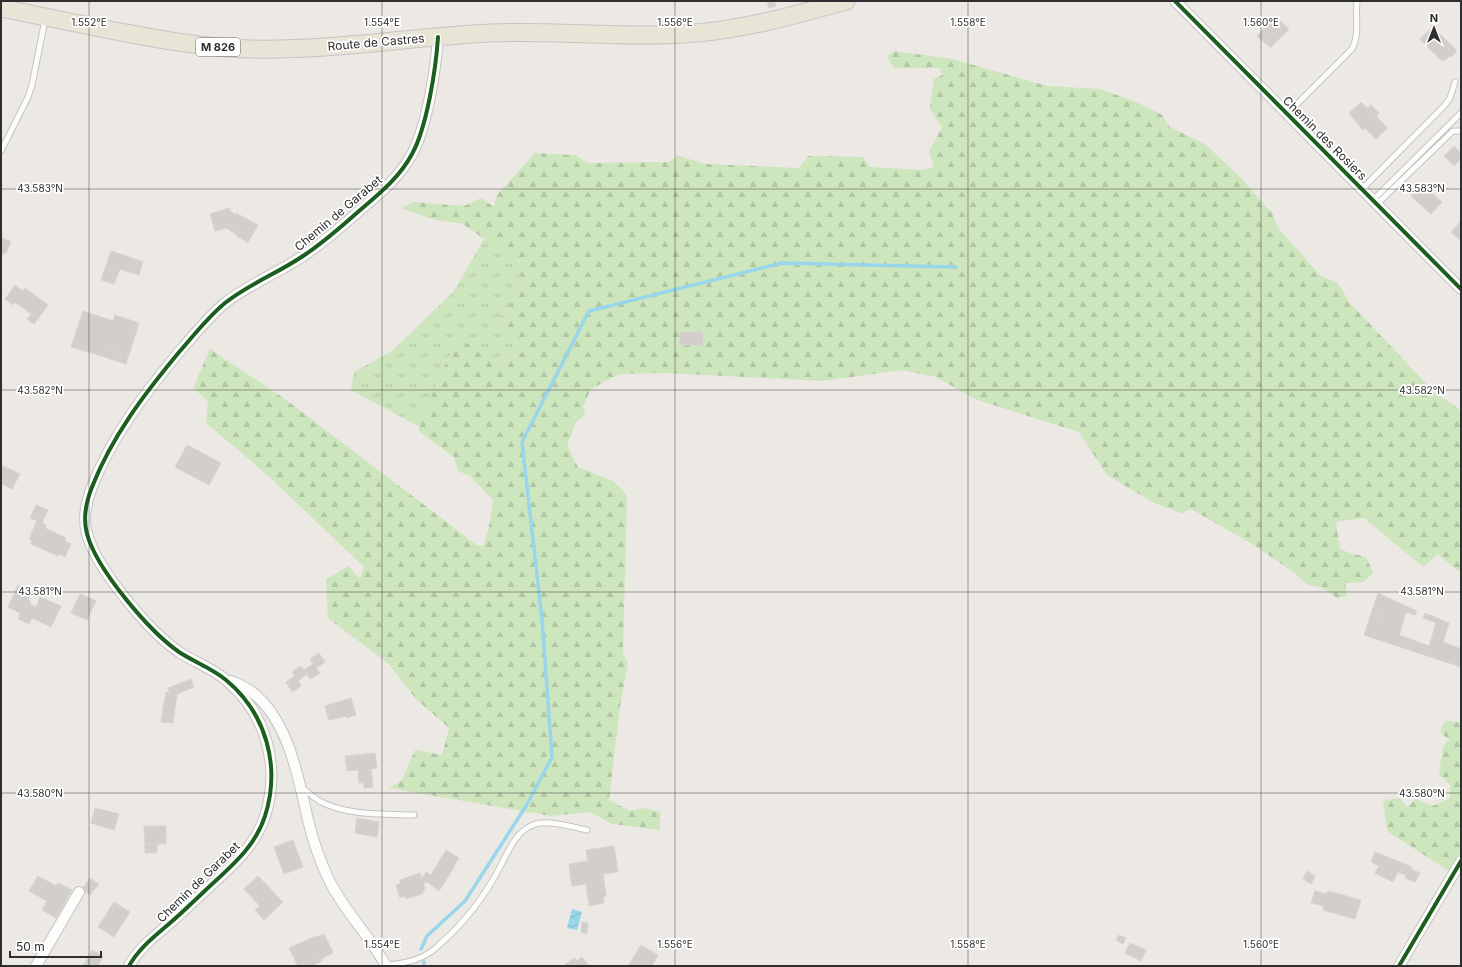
<svg xmlns="http://www.w3.org/2000/svg" width="1462" height="967" font-family="Inter,sans-serif">
<style>
.grass{fill:url(#grass-tufts)}
.forest{fill:url(#forest-firs)}
.water{fill:url(#water-waves)}
.lines{fill:none;stroke-linecap:round;stroke-linejoin:round}
.stream{stroke:#99d6ec;stroke-width:3.5}
.building{fill:#d1cecb;stroke:#d7d4d0}
.lane-casing{stroke:#c5c4c5;stroke-width:7}
.street-casing{stroke:#c5c4c5;stroke-width:12}
.primary-casing{stroke:#c6c5c4;stroke-width:19}
.lane{stroke:#fcfcfb;stroke-width:5}
.street{stroke:#fcfcfb;stroke-width:10}
.primary{stroke:#e8e4d6;stroke-width:17}
.cycleway-casing{stroke:#fff;stroke-width:6}
.cycleway{stroke:#1b5e20;stroke-width:4}
.ticks{fill:none;stroke:#2e2e2e;stroke-width:1;stroke-opacity:0.45}
.labels{text-anchor:middle;dominant-baseline:central;stroke-width:3.5;stroke-linejoin:round;paint-order:stroke}
.shield{fill:#fff;stroke:#6d6d6d;stroke-width:1}
.shield-label{font-size:11px;font-weight:bold;fill:#2e2e2e}
.street-label{font-size:12px;fill:#2e2e2e;stroke:#fff}
.ticks-label{font-size:10px;text-anchor:middle;fill:#2e2e2e;stroke:#fff;stroke-width:3.5;stroke-linejoin:round;paint-order:stroke}
</style>
<defs>
<pattern id="grass-tufts" width="24" height="20" patternUnits="userSpaceOnUse"><rect width="24" height="20" fill="#cee6be"/><path d="M3 7l-1-3M5 7V3M7 7l1-3M15 17l-1-3M17 17v-4M19 17l1-3" fill="none" stroke="#b1c6a4"/></pattern>
<pattern id="forest-firs" width="22" height="20" patternUnits="userSpaceOnUse"><rect width="22" height="20" fill="#cee6be"/><path d="M5 1l3.5 6h-7zM16 11l3.5 6h-7z" fill="#b1c6a4"/></pattern>
<pattern id="water-waves" width="16" height="10" patternUnits="userSpaceOnUse"><rect width="16" height="10" fill="#99d6ec"/><path d="M0 5q4-4 8 0t8 0" fill="none" stroke="#84b8cb"/></pattern>
</defs>
<rect width="100%" height="100%" fill="#ece8e4"/>
<path class="grass" d="M484 239 519 256 521 288 498 322 525 351 501 362 457 339 418 426 351 390 354 372 392 351 454 291Z"/>
<path class="forest" d="M894 51 952 59 1048 86 1101 89 1136 102 1161 114 1170 127 1205 144 1238 175 1272 213 1278 228 1322 277 1337 282 1350 303 1436 394 1455 406 1461 412V571H1458L1438 554 1423 567 1364 518 1336 522 1340 549 1350 553 1366 557 1373 573 1363 582 1345 583 1347 596 1337 598 1323 588 1306 584 1296 574 1254 545 1191 509 1181 513 1154 503 1107 475 1079 432 977 400 936 377 902 370 823 381 667 373 619 374 591 389 583 406 585 415 576 422 567 446 578 467 613 481 627 495 623 654 628 663 620 707 609 800 630 811 645 808 660 812V830L612 824 590 812 551 816 389 788 402 780 415 750 442 755 449 728 416 699 389 664 328 618 326 579 349 566 360 579 364 567 265 473 206 423 208 401 193 388 210 349 285 399 478 546 484 545 490 522 493 500 470 476 458 471 454 457 420 432 418 426 457 338 501 362 525 351 498 322 521 288 519 256 484 239 463 224 432 219 401 208 414 202 464 206 481 198 494 207 497 195 535 153 575 155 588 163 669 162 678 156 707 164 799 168 808 156 863 157 870 167 923 170 934 167 929 151 942 128 930 109 934 79 942 75 940 68H894L887 57Z
M1445 721 1458 722 1461 726V850L1449 871 1387 831 1383 800 1400 798 1407 807 1416 799 1433 806 1450 798V785L1439 774 1443 746 1449 740 1440 732Z"/>
<path class="water" d="M572 909 582 912 577 930 567 928Z"/>
<g class="lines">
<path class="stream" d="M421 949 427 936 465 901 526 806 552 757 542 620 522 442 589 311 782 263 956 267
M424 962V966"/>
</g>
<path class="building" d="M767 1H774L776 6 769 8Z
M1275 16 1289 29 1273 45 1260 33 1266 26 1263 24 1267 20 1269 23Z
M1433 27 1457 51 1451 57 1449 56 1446 60H1441L1420 39Z
M1260 33 1273 45 1271 48 1257 36Z
M1361 102 1368 109 1366 110 1374 118 1376 116 1387 128 1376 139 1365 128 1363 130 1349 113Z
M1371 105 1379 113 1374 118 1366 110Z
M1454 146 1461 153V159L1454 166 1444 156Z
M1420 187 1425 191 1427 189 1442 202 1431 214 1411 196Z
M229 208 231 212 236 215V213L258 225 248 243 237 236 239 232 230 225 219 228 213 224 210 214Z
M1461 221V241L1451 232Z
M213 224 219 228 230 225 239 232 237 235 226 228 215 231Z
M1 237 11 242 6 253 1 255Z
M111 251 138 260 133 273 120 269 114 284 101 280Z
M138 260 143 262 139 275 133 273Z
M15 285 23 291 25 288 48 305 38 319 15 302 13 305 5 299Z
M83 311 113 321 115 315 139 323 126 364 119 362 121 353 105 348 102 356 71 347Z
M31 314 38 319 34 324 27 319Z
M680 332H703V345H680Z
M105 348 121 353 119 362 102 356Z
M187 445 221 463 209 485 175 467Z
M1 465 20 474 12 489 2 484 1 486Z
M36 505 48 510 42 523 46 525 45 528 66 538 65 541 71 544 65 557 59 554 58 556 31 544 32 540 29 539 37 521 30 518Z
M18 585 32 591 28 600 31 602 30 604 36 607 40 597 61 606 51 627 32 618 29 624 18 619 20 613 8 607Z
M1378 593 1386 597 1373 638 1364 635Z
M80 594 96 601 87 620 71 613Z
M1386 597 1417 611 1415 615 1406 612 1399 635 1429 646 1436 623 1423 618 1425 613 1449 623 1443 642 1461 649V667L1373 638Z
M319 653 325 662 316 668 320 673 310 679 307 674 298 681 301 686 292 692 286 682 295 676 292 672 301 666 304 670 313 664 310 659Z
M191 679 194 687 177 694 173 723 161 722 166 692 170 693 168 688Z
M351 698 356 715 347 718 346 716 329 720 325 706Z
M375 753 377 768 371 769 373 787 364 788V783H359L358 770 347 771 345 756Z
M95 808 119 814 114 830 91 823Z
M357 818 379 822 377 837 355 833Z
M144 826H166V844H145Z
M293 840 303 867 284 874 274 847Z
M145 844H157V853H145Z
M614 846 618 872 603 874 606 896 603 897 604 903 589 906 586 884 572 886 569 864 588 861 586 850Z
M446 850 459 858 454 865 455 866 439 891 428 882 423 883 425 888 422 894 406 899 405 896 400 898 396 885 401 883 400 880 420 873 422 878 426 872 431 875Z
M1375 852 1412 867 1411 869 1420 873 1415 882 1405 878 1406 875 1398 872 1393 882 1375 873 1379 866 1371 862Z
M1307 871 1315 876 1311 884 1303 879Z
M38 876 56 886 58 883 72 890 56 918 42 910 47 901 29 891Z
M258 876 283 902 264 920 255 910 260 906 244 889Z
M90 878 99 884 90 895 82 889Z
M1315 891 1327 894 1328 891 1361 900 1355 919 1323 910 1324 906 1311 903Z
M114 902 130 912 114 937 98 927Z
M582 922 588 923 587 934 581 932Z
M324 934 332 950 298 966 289 948 316 936V937Z
M1119 935 1126 938 1123 944 1116 940Z
M1130 943 1146 950 1141 961 1125 953Z
M641 945 658 955 652 966H628Z
M92 950 103 956 98 966H83Z
M332 950 333 953 321 959 322 961 311 966H298Z
M582 957 589 966H563L575 958 577 961Z"/>
<g class="lines">
<defs>
<path id="lane" d="M1287 114 1352 49C1360 34 1355 17 1357 1
M1 151 28 97 32 85 45 20
M1362 189 1444 106 1450 98 1455 82
M1373 200 1461 113
M1377 204 1453 131H1461
M301 787C308 792 314 798 321 802 350 816 383 814 414 815
M386 965C400 964 417 961 429 953 433 951 437 947 441 943 465 922 485 896 500 867 508 852 516 831 533 825 546 819 573 827 587 830"/>
<path id="street" d="M1175 1 1461 289
M231 681C238 684 246 687 252 692 289 721 298 777 308 820 313 841 320 861 329 880 344 911 370 936 386 966
M36 966 79 892
M129 966C139 948 155 936 170 923 184 911 197 898 210 886 233 865 256 845 265 816 281 766 266 713 226 680 212 668 194 662 179 652 149 631 97 570 87 534 83 519 86 502 92 487 112 436 145 393 180 351 194 335 208 317 225 303 249 284 278 273 303 256 323 243 341 227 359 211 379 194 400 177 412 154 427 127 436 68 438 37
M1399 966 1461 861"/>
<path id="primary" d="M1 8C39 16 77 23 115 31 159 39 205 48 250 49 331 51 410 37 490 33 554 30 619 38 683 34 739 31 792 16 846 1"/>
</defs>
<use href="#lane" class="lane-casing"/>
<use href="#street" class="street-casing"/>
<use href="#primary" class="primary-casing"/>
<use href="#lane" class="lane"/>
<use href="#street" class="street"/>
<use href="#primary" class="primary"/>
<defs>
<path id="cycleway" d="M1175 1 1461 289
M129 966C139 948 155 936 170 923 184 911 197 898 210 886 233 865 256 845 265 816 281 766 266 713 226 680 212 668 194 662 179 652 149 631 97 570 87 534 83 519 86 502 92 487 112 436 145 393 180 351 194 335 208 317 225 303 249 284 278 273 303 256 323 243 341 227 359 211 379 194 400 177 412 154 427 127 436 68 438 37
M1399 966 1461 861"/>
</defs>
<use href="#cycleway" class="cycleway-casing"/>
<use href="#cycleway" class="cycleway"/>
</g>
<path class="ticks" d="M89 1V966M382 1V966M675 1V966M968 1V966M1261 1V966M1 189H1461M1 390H1461M1 592H1461M1 793H1461"/>
<g class="labels">
<rect class="shield" x="196" y="38" width="44" height="18" rx="3"/>
<g class="shield-label">
<text x="218" y="47">M 826</text>
</g>
<g class="street-label">
<text transform="translate(376 42) rotate(-5)">Route de Castres</text>
<text transform="translate(1325 138) rotate(45)">Chemin des Rosiers</text>
<text transform="translate(338 213) rotate(-40)">Chemin de Garabet</text>
<text transform="translate(198 882) rotate(-44)">Chemin de Garabet</text>
</g>
</g>
<g class="ticks-label">
<text x="89" y="26">1.552°E</text>
<text x="382" y="26">1.554°E</text>
<text x="675" y="26">1.556°E</text>
<text x="968" y="26">1.558°E</text>
<text x="1261" y="26">1.560°E</text>
<text x="40" y="192">43.583°N</text>
<text x="1422" y="192">43.583°N</text>
<text x="40" y="394">43.582°N</text>
<text x="1422" y="394">43.582°N</text>
<text x="40" y="595">43.581°N</text>
<text x="1422" y="595">43.581°N</text>
<text x="40" y="797">43.580°N</text>
<text x="1422" y="797">43.580°N</text>
<text x="382" y="948">1.554°E</text>
<text x="675" y="948">1.556°E</text>
<text x="968" y="948">1.558°E</text>
<text x="1261" y="948">1.560°E</text>
</g>
<rect width="1462" height="967" fill="none" stroke="#2e2e2e" stroke-width="4"/>
<g transform="translate(1434 28)" stroke="#ffffff" stroke-width="3" paint-order="stroke">
<path d="M0-3L7 15L0 10L-7 15Z" fill="#2e2e2e"/>
<text y="-6" font-size="11" font-weight="bold" text-anchor="middle" fill="#2e2e2e">N</text>
</g>
<path d="M10 951v6h91v-6" fill="none" stroke="#2e2e2e" stroke-width="2"/>
<text x="16" y="951" font-size="12" fill="#2e2e2e" stroke="#ffffff" stroke-width="3" paint-order="stroke">50 m</text>
</svg>
